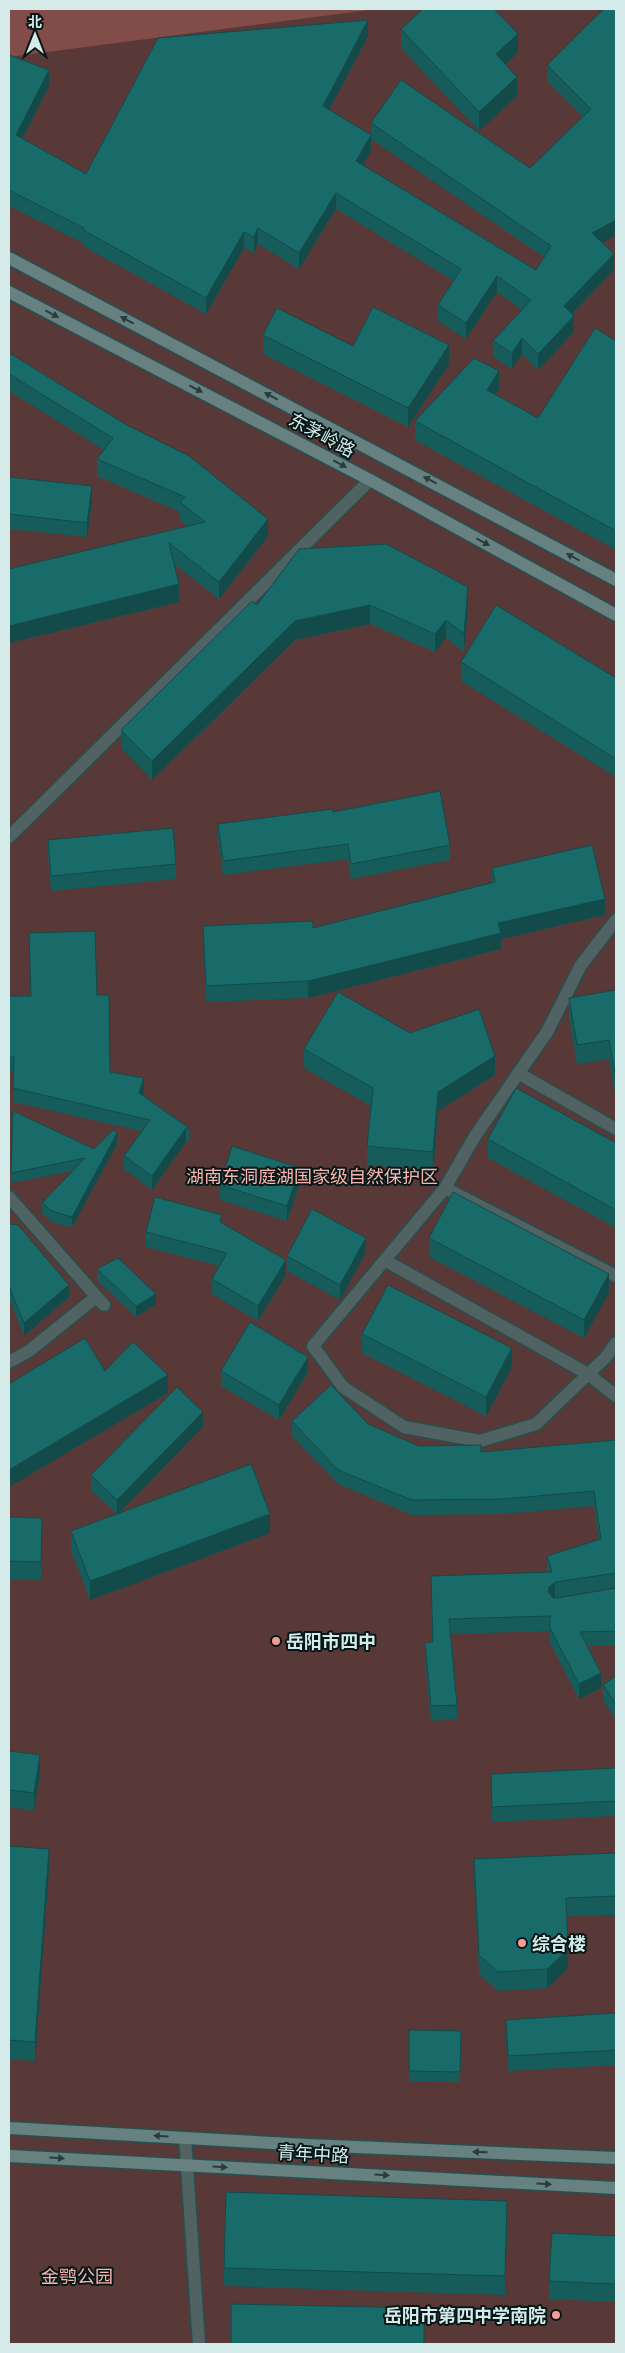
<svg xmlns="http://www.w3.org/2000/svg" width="625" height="2353" font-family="'Archivo Narrow','Noto Sans SC',sans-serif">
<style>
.green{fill:#593937}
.forest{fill:#824c49}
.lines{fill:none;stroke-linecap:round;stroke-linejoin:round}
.street-casing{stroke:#26504f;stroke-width:15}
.secondary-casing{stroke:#26504f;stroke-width:15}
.street{stroke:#516262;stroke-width:12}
.secondary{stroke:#668180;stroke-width:12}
.wall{fill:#165c5b;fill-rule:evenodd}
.shaded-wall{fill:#124b4a}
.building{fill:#196b6a;stroke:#124b4a}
.oneway{fill:#283c3c}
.poi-dot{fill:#f59c96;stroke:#061717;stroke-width:2}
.labels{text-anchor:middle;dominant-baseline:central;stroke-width:4;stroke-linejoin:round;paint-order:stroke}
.street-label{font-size:18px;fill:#d5ebea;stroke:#061717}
.park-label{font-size:18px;fill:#fcb4af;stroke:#061717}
.poi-label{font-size:18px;font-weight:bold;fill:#d5ebea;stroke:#061717;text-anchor:start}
</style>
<rect width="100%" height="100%" fill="#053232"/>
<path class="green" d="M9 9H616V2344H9Z"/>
<path class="forest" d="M9 9H377L9 57Z"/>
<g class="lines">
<defs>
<path id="street" d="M9 837 370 480
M616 920 581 965 547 1032 475 1136 445 1188 313 1346 343 1387 404 1427 480 1441 536 1424 606 1357 616 1343
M518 1073 616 1129
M445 1188 616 1276
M9 1197 104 1305
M386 1261 588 1374 616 1396
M9 1362 29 1351 96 1297
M185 2138 199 2344"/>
<path id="secondary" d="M9 258 616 580
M9 292 370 480 616 615
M9 2128 308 2145 616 2158
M9 2156 616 2188"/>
</defs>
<use href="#street" class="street-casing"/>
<use href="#secondary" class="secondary-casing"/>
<use href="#street" class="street"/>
<use href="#secondary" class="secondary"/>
</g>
<path class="wall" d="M604 9 603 243 614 270 572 314 574 332 538 370 522 354 512 369 493 357V341L522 310 497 292 466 339 438 321V305L454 281 336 209 299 269 258 244 254 253 244 248 206 314 83 246V243L9 206V55L49 86 22 139 86 174 368 36 329 110 371 135V123L530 168 583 117 547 81V65ZM371 139 544 257 536 270 363 165 371 151Z
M401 29 518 53 505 64 517 96 479 131 401 48Z
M263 335 449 364 408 427 263 354Z
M616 341V550L415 440V421L499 389 495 395 538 418Z
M9 353 268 536 219 599 175 565 179 602 9 643 188 526 180 520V512L97 476V459L104 450 9 391Z
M9 477 92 501 87 537 9 529Z
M257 605 468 606 464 652 446 638 435 652 370 624 295 640 152 780 121 748V730Z
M461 662 616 678V777L461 681Z
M333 812 450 845V860L351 879 348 859 223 875 218 838V824Z
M48 840 176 864V879L51 891 48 855Z
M492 868 605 915 501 939V949L308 998 206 1002 203 926 313 928 492 882Z
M616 990V1098L609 1059 577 1064 569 1017V998Z
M97 995 110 1072 144 1092 143 1095 189 1128V1142H186L152 1190 124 1169V1156L141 1131 13 1102 14 1071H9V996Z
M410 1033 495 1075 438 1111 433 1171 367 1165V1146L371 1106 304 1068V1049Z
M13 1111 94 1149 117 1144 72 1227 52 1222 42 1213V1203L73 1171 11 1183Z
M488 1139 616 1143V1228L488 1158Z
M300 1183 287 1221 220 1200V1185Z
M222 1223 286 1275 258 1321 212 1294V1279L219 1266 146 1247V1232Z
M9 1224 69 1297 24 1336 9 1298Z
M429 1238 609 1293 584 1338 429 1257Z
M366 1252 340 1300 287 1271V1256Z
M97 1269 156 1304 136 1317 97 1280Z
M362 1334 512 1367 486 1416 362 1353Z
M221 1371 308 1372 279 1420 221 1386Z
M292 1421 368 1424 419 1446 481 1452 616 1440V1587L554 1598H557L616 1588V1646H587L601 1688 579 1699 550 1643V1631L451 1634 457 1705V1719L431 1721 425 1658V1643L432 1642 431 1576 547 1572V1556L599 1540 594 1506 503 1514 412 1515 338 1484 292 1436Z
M203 1427 118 1514 270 1533 90 1600 71 1550V1531L117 1514 91 1490V1475Z
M9 1517 42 1536 41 1580 9 1579Z
M616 1676V1719L603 1700V1685Z
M9 1751 40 1773 34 1811 9 1807Z
M616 1768V1816L492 1822 491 1774Z
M9 1846 49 1868 35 2061 9 2059Z
M616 1853V1915L567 1916 568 1969 547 1988 498 1991 479 1974 474 1877V1859Z
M616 2013V2065L508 2071 506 2035V2020Z
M409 2030 461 2031 460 2082 409 2081Z
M507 2219 505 2295 224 2286V2268Z
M616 2236V2302L549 2299V2281Z"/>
<path class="shaded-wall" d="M368 20V36L323 122V106Z
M518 34V53L496 73V54Z
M49 70V86L16 151V135Z
M517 77V96L479 131V112Z
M371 135V151L356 176V161Z
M336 193V209L299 269V253Z
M616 220V235L592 249V233Z
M258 228V244L254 253V237Z
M244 232V248L206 314V298Z
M614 254V270L564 322V306Z
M497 276V292L466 339V323Z
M574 316V332L538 370V354Z
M522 338V354L512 369V353Z
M449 345V364L408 427V408Z
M499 371V389L487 408V390Z
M92 486V501L87 537V523Z
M268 519V536L219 599V582Z
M179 584V602L9 643V626Z
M468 587V606L464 652V634Z
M370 605V624L295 640 152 780V761L295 621Z
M446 620V638L435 652V634Z
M605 899V915L501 939V949L308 998V981L498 923Z
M495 1056V1075L438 1111 433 1171V1152L438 1092Z
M144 1078V1092L139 1107V1093Z
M186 1128V1142L152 1190V1176Z
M117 1133V1144L72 1227V1217Z
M300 1168V1183L287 1221V1206Z
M366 1238V1252L340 1300V1285Z
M286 1260V1275L258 1321V1306Z
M609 1274V1293L584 1338V1320Z
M69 1285V1297L24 1336V1323Z
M156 1294V1304L136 1317V1306Z
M512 1348V1367L486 1416V1397Z
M308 1357V1372L279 1420V1405Z
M168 1375V1393L9 1487V1470Z
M203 1412V1427L117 1515V1500Z
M270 1514V1533L90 1600V1581Z
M42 1518V1536L41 1580V1562Z
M555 1582V1597L549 1602 548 1607 549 1587Z
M601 1673V1688L579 1699V1684Z
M40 1755V1773L34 1811V1793Z
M49 1849V1868L35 2061V2042Z
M568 1950V1969L547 1988V1969Z
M507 2201V2219L505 2295V2276Z"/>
<path class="building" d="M423 9H494L518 34 496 54 517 77 479 112 401 29Z
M604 9H616V220L592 233 614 254 564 306 574 316 538 354 522 338 512 353 493 341 531 300 497 276 466 323 438 305 461 269 336 193 299 253 258 228 254 237 244 232 206 298 83 230 84 228 9 190V55L49 70 16 135 86 174 158 38 368 20 323 106 371 135 356 161 536 270 551 246 371 123 401 80 530 168 591 109 547 65Z
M373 307 449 345 408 408 263 335 277 308 353 346Z
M595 328 616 341V531L415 421 474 358 499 371 487 390 538 418Z
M9 353 125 424 189 456 268 519 219 582 169 543 179 584 9 626V569L205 522 180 502 185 497 97 459 113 438 9 374Z
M9 477 92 486 87 523 9 514Z
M386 544 468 587 464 634 446 620 435 634 370 605 295 621 152 761 121 730 252 601 257 605 299 549Z
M496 605 616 678V759L461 662Z
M440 791 450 845 351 864 348 844 223 861 218 824 332 809 333 812Z
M173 828 176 864 51 876 48 840Z
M592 845 605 899 498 923 501 933 308 981 206 986 203 926 313 921V928L495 882 492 868Z
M95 931 97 995H109L110 1072 144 1078 139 1093 189 1128H186L152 1176 124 1156 150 1120 13 1088 14 1057H9V996H31L29 933Z
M616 990V1079L609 1040 577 1045 569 998Z
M338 992 410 1033 479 1009 495 1056 438 1092 433 1152 367 1146 373 1088 304 1049Z
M516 1088 616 1143V1210L488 1139Z
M13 1111 94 1149 113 1130 117 1133 72 1217 52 1211 42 1203 85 1158 11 1173Z
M232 1146 300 1168 287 1206 220 1185Z
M453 1192 609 1274 584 1320 429 1238Z
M155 1197 222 1215 220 1222 286 1260 258 1306 212 1279 227 1253 146 1232Z
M312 1209 366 1238 340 1285 287 1256Z
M9 1224 18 1225 69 1285 24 1323 9 1286Z
M118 1258 156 1294 136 1306 97 1269Z
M388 1285 512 1348 486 1397 362 1334Z
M250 1322 308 1357 279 1405 221 1371Z
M85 1338 105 1371 133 1342 168 1375 9 1470V1384Z
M331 1385 368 1424 419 1446 481 1445V1452L616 1440V1573L555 1582 549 1587 548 1592 553 1598H557L616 1588V1631L580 1632 601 1673 579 1684 550 1628V1616L449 1619 457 1705 431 1706 425 1643 433 1642 431 1576 552 1572 547 1556 601 1539 594 1491 503 1499 412 1500 338 1470 292 1421Z
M177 1387 203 1412 117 1500 91 1475Z
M251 1464 270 1514 90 1581 71 1531Z
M9 1517 42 1518 41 1562 9 1561Z
M616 1676V1704L603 1685Z
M9 1751 40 1755 34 1793 9 1790Z
M616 1768V1801L492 1807 491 1774Z
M9 1846 49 1849 35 2042 9 2040Z
M616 1853V1896L566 1898 568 1950 547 1969 498 1972 479 1955 474 1859Z
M616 2013V2050L508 2056 506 2020Z
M409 2030 461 2031 460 2072 409 2071Z
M226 2192 507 2201 505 2276 224 2268Z
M552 2233 616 2236V2284L549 2281Z
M231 2304 424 2308V2344H231Z"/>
<defs><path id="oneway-solid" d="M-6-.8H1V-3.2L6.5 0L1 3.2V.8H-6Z" transform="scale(1.25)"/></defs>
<g class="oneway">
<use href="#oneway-solid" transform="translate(52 314) rotate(28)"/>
<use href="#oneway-solid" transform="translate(127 320) rotate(-152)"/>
<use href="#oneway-solid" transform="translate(196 389) rotate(28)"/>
<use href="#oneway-solid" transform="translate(271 396) rotate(-152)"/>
<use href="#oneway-solid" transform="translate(340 464) rotate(28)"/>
<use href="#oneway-solid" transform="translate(430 480) rotate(-152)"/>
<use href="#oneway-solid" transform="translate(483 542) rotate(29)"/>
<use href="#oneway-solid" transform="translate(573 557) rotate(-152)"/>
<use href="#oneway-solid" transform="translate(161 2136) rotate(-177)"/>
<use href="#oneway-solid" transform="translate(480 2152) rotate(-178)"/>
<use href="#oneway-solid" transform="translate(57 2158) rotate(3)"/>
<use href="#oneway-solid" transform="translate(220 2167) rotate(3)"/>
<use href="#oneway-solid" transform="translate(382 2175) rotate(3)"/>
<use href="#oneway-solid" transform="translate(544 2184) rotate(3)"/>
</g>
<g class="poi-dot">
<circle cx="276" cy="1641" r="5"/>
<circle cx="522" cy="1943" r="5"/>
<circle cx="556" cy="2315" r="5"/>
</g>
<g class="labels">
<g class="street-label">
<text transform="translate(322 435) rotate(28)">东茅岭路</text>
<text transform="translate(313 2154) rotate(3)">青年中路</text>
</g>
<g class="park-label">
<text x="312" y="1176">湖南东洞庭湖国家级自然保护区</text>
<text x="77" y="2276">金鹗公园</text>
</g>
<g class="poi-label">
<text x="286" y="1641">岳阳市四中</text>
<text x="532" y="1943">综合楼</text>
<text x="546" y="2315" text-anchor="end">岳阳市第四中学南院</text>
</g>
</g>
<rect width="625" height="2353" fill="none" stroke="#d5ebea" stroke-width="20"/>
<g transform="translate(35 35)" stroke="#061717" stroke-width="4" paint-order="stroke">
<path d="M0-4L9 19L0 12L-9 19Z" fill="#d5ebea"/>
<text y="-8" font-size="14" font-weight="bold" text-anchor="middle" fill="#d5ebea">北</text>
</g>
</svg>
